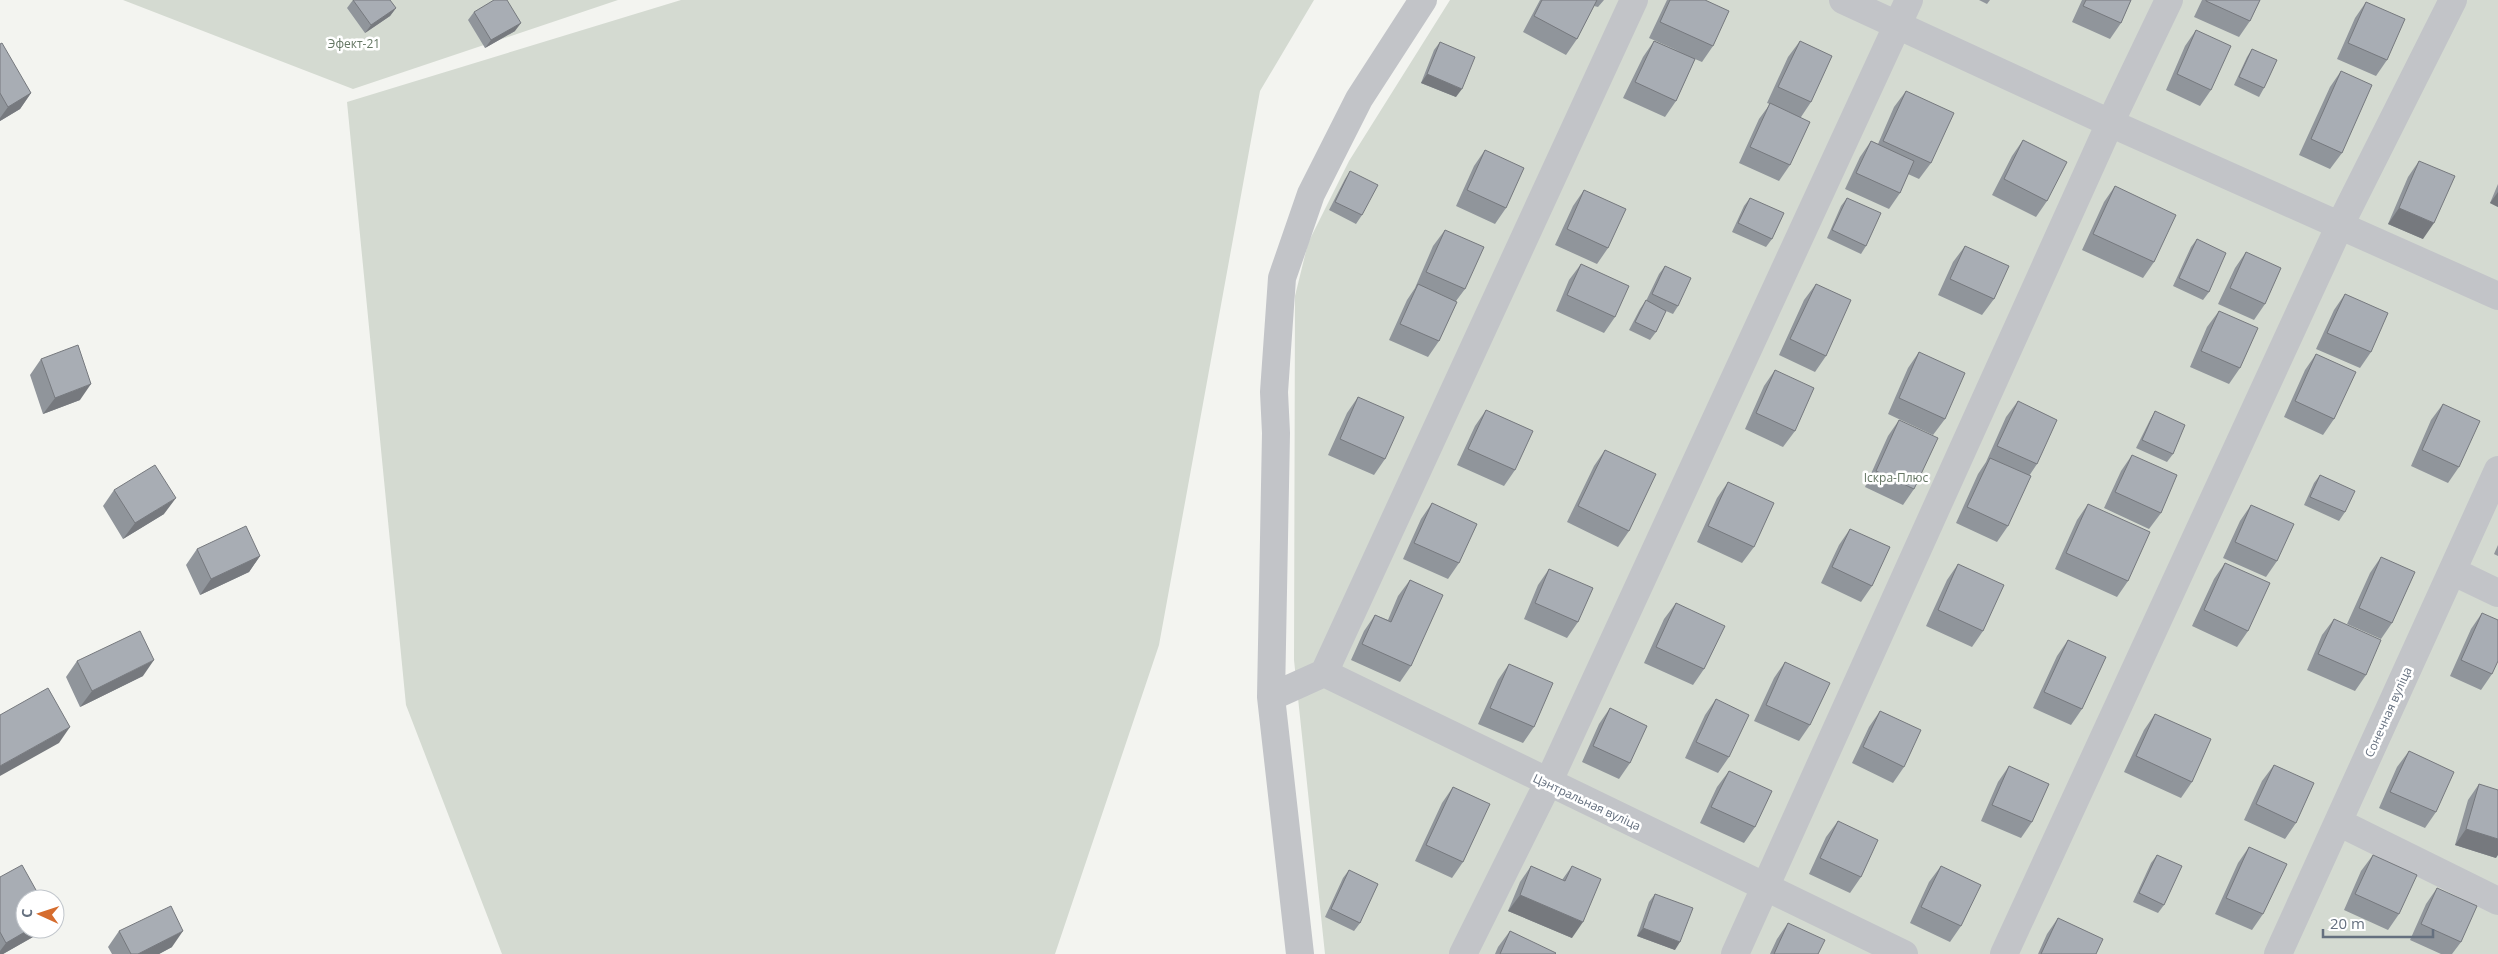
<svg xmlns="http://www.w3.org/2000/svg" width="2498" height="954" font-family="'Open Sans',sans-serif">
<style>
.green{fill:#d4dad1}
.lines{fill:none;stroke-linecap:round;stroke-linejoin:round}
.minor{stroke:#c2c4c8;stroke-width:28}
.wall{fill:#90959b}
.shaded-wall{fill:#76797e}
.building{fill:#a8adb4;stroke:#76797e}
.labels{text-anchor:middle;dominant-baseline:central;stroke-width:5;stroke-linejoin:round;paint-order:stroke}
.park-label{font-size:12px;fill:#647663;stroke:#fff}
.street-label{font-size:12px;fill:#65707f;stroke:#fff}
</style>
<rect width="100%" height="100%" fill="#f3f4f0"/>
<path class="green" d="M123 0H618L353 89Z
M681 0H1314L1260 91 1159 645 1055 954H502L406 705 347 102Z
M1450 0H2498V954H1325L1294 660 1295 296 1308 243 1349 161Z"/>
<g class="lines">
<path class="minor" d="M1843 0 2110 123 2498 296
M2452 571 2498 593
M1324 673 1634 0
M1271 697 1324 673 1904 954
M2338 822 2498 901
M1300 954 1271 697 1276 433 1274 392 1282 278 1311 194 1359 99 1423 0
M1463 954 1548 783 1909 0
M1735 954 2110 123 2169 0
M2004 954 2339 227 2453 0
M2278 954 2498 470"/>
</g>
<path class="wall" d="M353 0 396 8 390 16 365 33 347 8Z
M1540 0H1604L1598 7 1594 6 1577 39 1566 55 1523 32Z
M1667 0H1705L1713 46 1702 62 1695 59 1676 101 1665 117 1623 98 1643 57 1654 41 1683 53 1649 38Z
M1979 0H1990L1987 4Z
M2082 0H2131L2121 23 2110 39 2072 22Z
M2202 0H2260L2250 21 2239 37 2194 17Z
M2366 2 2387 60 2376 76 2337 59 2355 18Z
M474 12 515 31 485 48 468 20Z
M2196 30 2211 90 2200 106 2166 90 2185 46Z
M1800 41 1811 102 1801 117 1790 165 1779 181 1739 163 1759 119 1770 104 1767 103 1788 57Z
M1440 42 1456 97 1421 83 1434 50Z
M0 44 31 93 20 109 0 121Z
M2252 49 2264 88 2259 97 2234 85 2247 57Z
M2341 71 2342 153 2330 169 2299 155 2330 87Z
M1906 91 1931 163 1919 179 1908 174 1900 193 1889 209 1845 189 1860 157 1871 141 1878 144 1894 107Z
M2023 140 2047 201 2036 217 1992 195 2012 156Z
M1485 150 1506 208 1495 224 1456 206 1474 166Z
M2419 161 2423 239 2388 224 2408 177Z
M1350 171 1362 215 1356 224 1329 210 1345 179Z
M2498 184V207L2490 203Z
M2115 186 2154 262 2143 278 2082 250 2104 202Z
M1584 190 1608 248 1597 264 1555 245 1573 206Z
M1750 198 1772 239 1766 247 1732 232 1744 206Z
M1847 198 1866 246 1861 254 1827 238 1841 206Z
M1445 230 1465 289 1456 301 1439 341 1428 357 1389 340 1407 300 1415 288 1433 246Z
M2197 239 2209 292 2203 300 2173 286 2191 247Z
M1965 246 1994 299 1982 315 1938 295 1953 262Z
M2246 252 2265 304 2254 320 2218 304 2235 268Z
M1581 264 1615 317 1604 333 1556 311 1569 280Z
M1665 266 1678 306 1673 314 1666 311 1656 332 1650 340 1629 330 1640 309 1646 300V301L1659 274Z
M1816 284 1826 356 1815 372 1779 355 1804 300Z
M2345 294 2371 352 2360 368 2316 349 2334 310Z
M2219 311 2240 368 2229 384 2190 367 2207 327Z
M1919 352 1945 419 1933 435 1888 414 1908 368Z
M2316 354 2334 419 2323 435 2284 417 2305 370Z
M41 359 80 400 43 414 30 375Z
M1775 370 1795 431 1783 447 1745 429 1764 386Z
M1358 397 1385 459 1374 475 1328 455 1347 413Z
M2018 401 2037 464 2029 476 2008 526 1997 542 1956 523 1978 474 1986 462 2006 417Z
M2443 404 2459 467 2448 483 2411 466 2431 420Z
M1486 410 1515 470 1504 486 1457 465 1475 426Z
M2155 411 2173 454 2167 462 2136 448 2150 420Z
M1899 420 1914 489 1903 505 1865 487 1888 436Z
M1605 450 1629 531 1618 547 1567 522 1594 466Z
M2132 455 2161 513 2149 529 2104 508 2121 471Z
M2320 475 2345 512 2339 521 2304 505 2314 483Z
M1728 482 1754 547 1742 563 1697 542 1717 498Z
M114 490 164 514 123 539 103 506Z
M1432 503 1459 563 1448 579 1403 559 1421 519Z
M2088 504 2128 581 2117 597 2055 569 2077 520Z
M2251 505 2277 561 2266 577 2223 558 2240 521Z
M1850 529 1872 586 1861 602 1821 583 1839 545Z
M2498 545V556L2494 554Z
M197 549 260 556 249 572 200 595 186 565Z
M2381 557 2392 623 2381 639 2347 624 2370 573Z
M2225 563 2248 631 2237 647 2192 626 2214 579Z
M1958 564 1983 631 1972 647 1926 626 1947 580Z
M1549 569 1578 622 1567 638 1524 619 1538 585Z
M1410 580 1411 666 1400 682 1351 660 1364 631 1375 615 1388 620 1398 596Z
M1676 603 1704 669 1693 685 1644 663 1664 619Z
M2482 613 2492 674 2481 690 2450 676 2471 629Z
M2334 619 2366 675 2355 691 2307 670 2322 635Z
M2068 640 2082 709 2071 725 2033 708 2057 656Z
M77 661 143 676 80 707 66 677Z
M1785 662 1810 725 1799 741 1754 721 1774 678Z
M1509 664 1534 727 1523 743 1478 724 1498 680Z
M1716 699 1729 757 1718 773 1685 758 1705 715Z
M1610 708 1630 763 1619 779 1582 762 1599 724Z
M1880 711 1904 767 1893 783 1852 763 1869 727Z
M2155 714 2192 782 2181 798 2124 772 2144 730Z
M2409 751 2436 812 2425 828 2379 808 2397 767Z
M2274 765 2296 823 2285 839 2244 820 2262 781Z
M2009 766 2032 822 2021 838 1981 821 1998 782Z
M1729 771 1755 827 1744 843 1700 823 1717 787Z
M2479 784 2496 858 2455 845 2468 800Z
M1453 787 1463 862 1452 878 1415 861 1442 803Z
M1838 821 1861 877 1850 893 1809 874 1826 837Z
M2249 847 2263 914 2252 930 2215 914 2238 863Z
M2157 855 2164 905 2158 913 2133 902 2151 863Z
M2373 855 2399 914 2388 930 2344 910 2361 871Z
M1531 866 1562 880 1572 866V938L1508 911 1520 882Z
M1941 866 1961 926 1950 942 1910 923 1929 882Z
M1349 870 1360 923 1354 931 1325 917 1343 878Z
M0 877 40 933 3 954H0Z
M2437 888 2461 942 2452 954H2441L2410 940 2426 904Z
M1655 894 1675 950 1637 936 1649 902Z
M2058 918 2096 954H2038L2047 934Z
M1788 923 1818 954H1770L1777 939Z
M119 931 172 947 159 954H112L108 947Z
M1510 931 1555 954H1495L1498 947Z"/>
<path class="shaded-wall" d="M396 8 390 16 365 33 371 25Z
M521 23 515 31 485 48 491 40Z
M1427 74 1462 89 1456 97 1421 83Z
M31 93 20 109 0 121V118L8 107Z
M2498 192V207L2490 203Z
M2399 208 2434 223 2423 239 2388 224Z
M91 384 80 400 43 414 55 398Z
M176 498 164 514 123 539 135 523Z
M260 556 249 572 200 595 211 579Z
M154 660 143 676 80 707 92 691Z
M70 727 59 743 0 776V766Z
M2466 829 2498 839V855L2496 858 2455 845Z
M1520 895 1583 922 1572 938 1508 911Z
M1643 928 1680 942 1675 950 1637 936Z
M30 929H43L40 933 3 954H0V951L6 943Z
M183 931 172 947 159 954H138Z"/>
<path class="building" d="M353 0H390L396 8 371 25Z
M494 0H507L521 23 491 40 474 12Z
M1542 0H1597L1577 39 1534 16Z
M1670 0H1705L1729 11 1713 46 1660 22Z
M2086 0H2131L2121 23 2083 6Z
M2206 0H2260L2250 21 2206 1Z
M2366 2 2405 19 2387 60 2348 43Z
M2196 30 2231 46 2211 90 2177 74Z
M1654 41 1695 59 1676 101 1635 82Z
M1800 41 1832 56 1811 102 1778 87Z
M1440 42 1475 57 1462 89 1427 74Z
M2 43 31 93 8 107 0 93V44Z
M2252 49 2277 60 2264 88 2239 77Z
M2341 71 2372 85 2342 153 2311 139Z
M1906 91 1954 113 1931 163 1883 141Z
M1770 103 1810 122 1790 165 1750 147Z
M2023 140 2067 162 2047 201 2004 179Z
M1871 141 1914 161 1900 193 1856 173Z
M1485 150 1524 168 1506 208 1467 190Z
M2419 161 2455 176 2434 223 2399 208Z
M1350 171 1378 185 1362 215 1335 202Z
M2115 186 2176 215 2154 262 2093 234Z
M1584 190 1626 209 1608 248 1567 229Z
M1750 198 1784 213 1772 239 1738 223Z
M1847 198 1881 213 1866 246 1832 230Z
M1445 230 1484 247 1465 289 1426 272Z
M2197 239 2226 253 2209 292 2179 278Z
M1965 246 2009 266 1994 299 1950 279Z
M2246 252 2281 268 2265 304 2230 288Z
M1581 264 1629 286 1615 317 1567 295Z
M1665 266 1691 278 1678 306 1652 294Z
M1418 284 1457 302 1439 341 1400 324Z
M1816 284 1851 300 1826 356 1790 339Z
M2345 294 2388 313 2371 352 2327 333Z
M1646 300 1666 311 1656 332 1635 322Z
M2219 311 2258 328 2240 368 2201 351Z
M78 345 91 384 55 398 41 359Z
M1919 352 1965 373 1945 419 1899 398Z
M2316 354 2356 372 2334 419 2295 401Z
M1775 370 1814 388 1795 431 1756 413Z
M1358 397 1404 417 1385 459 1340 439Z
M2018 401 2057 420 2037 464 1997 446Z
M2443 404 2480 421 2459 467 2422 450Z
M1486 410 1533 431 1515 470 1468 449Z
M2155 411 2185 425 2173 454 2142 440Z
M1899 420 1938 438 1914 489 1876 471Z
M1605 450 1656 474 1629 531 1578 506Z
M2132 455 2177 475 2161 513 2115 492Z
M1990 458 2031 476 2008 526 1967 507Z
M155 465 176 498 135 523 114 490Z
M2320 475 2355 491 2345 512 2310 497Z
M1728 482 1774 503 1754 547 1708 526Z
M1432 503 1477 524 1459 563 1414 543Z
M2088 504 2150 532 2128 581 2066 553Z
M2251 505 2294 524 2277 561 2235 542Z
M246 526 260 556 211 579 197 549Z
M1850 529 1890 547 1872 586 1832 567Z
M2381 557 2415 572 2392 623 2359 608Z
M2225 563 2270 583 2248 631 2204 610Z
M1958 564 2004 585 1983 631 1938 610Z
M1549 569 1593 588 1578 622 1535 603Z
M1410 580 1443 595 1411 666 1362 644 1375 615 1391 622Z
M1676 603 1725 626 1704 669 1656 647Z
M2482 613 2498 620V661L2492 674 2461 660Z
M2334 619 2381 640 2366 675 2318 654Z
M140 631 154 660 92 691 77 661Z
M2068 640 2106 657 2082 709 2044 692Z
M1785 662 1830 683 1810 725 1766 705Z
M1509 664 1553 683 1534 727 1490 708Z
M48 688 70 727 0 766V715Z
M1716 699 1749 715 1729 757 1696 742Z
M1610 708 1647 726 1630 763 1593 746Z
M1880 711 1921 730 1904 767 1863 747Z
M2155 714 2211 739 2192 782 2136 756Z
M2409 751 2454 772 2436 812 2390 792Z
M2274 765 2314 783 2296 823 2256 804Z
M2009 766 2049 784 2032 822 1992 805Z
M1729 771 1772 791 1755 827 1711 807Z
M2479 784 2498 790V839L2466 829Z
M1453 787 1490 804 1463 862 1426 845Z
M1838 821 1878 840 1861 877 1820 858Z
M2249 847 2287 864 2263 914 2226 898Z
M2157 855 2182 866 2164 905 2139 893Z
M2373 855 2417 875 2399 914 2355 894Z
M22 865 41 899H25V929H30L6 943 0 932V877Z
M1531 866 1565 881 1572 866 1601 879 1583 922 1520 895Z
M1941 866 1981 885 1961 926 1921 907Z
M1349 870 1378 884 1360 923 1331 909Z
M2437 888 2477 906 2461 942 2421 924Z
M1655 894 1693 908 1680 942 1643 928Z
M171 906 183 931 138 954H131L119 931Z
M2058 918 2103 939 2096 954H2041Z
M1788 923 1825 940 1818 954H1774Z
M1510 931 1556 953 1555 954H1500Z"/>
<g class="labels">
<g class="park-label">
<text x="354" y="43">Эфект-21</text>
<text x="1896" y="477">Іскра-Плюс</text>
</g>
<g class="street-label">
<text transform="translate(2388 712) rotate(-66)">Сонечная вуліца</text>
<text transform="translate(1587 802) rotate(25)">Цэнтральная вуліца</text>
</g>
</g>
<g transform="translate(40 914) rotate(273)"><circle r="24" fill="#ffffff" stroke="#c1c6cc"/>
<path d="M0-4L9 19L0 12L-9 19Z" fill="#d56c2e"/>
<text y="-8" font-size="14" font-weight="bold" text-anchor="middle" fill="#65707f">С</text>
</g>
<path d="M2323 929v8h110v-8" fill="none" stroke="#65707f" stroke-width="2.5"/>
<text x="2330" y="929" font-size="15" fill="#65707f" stroke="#ffffff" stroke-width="4" paint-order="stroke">20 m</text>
</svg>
